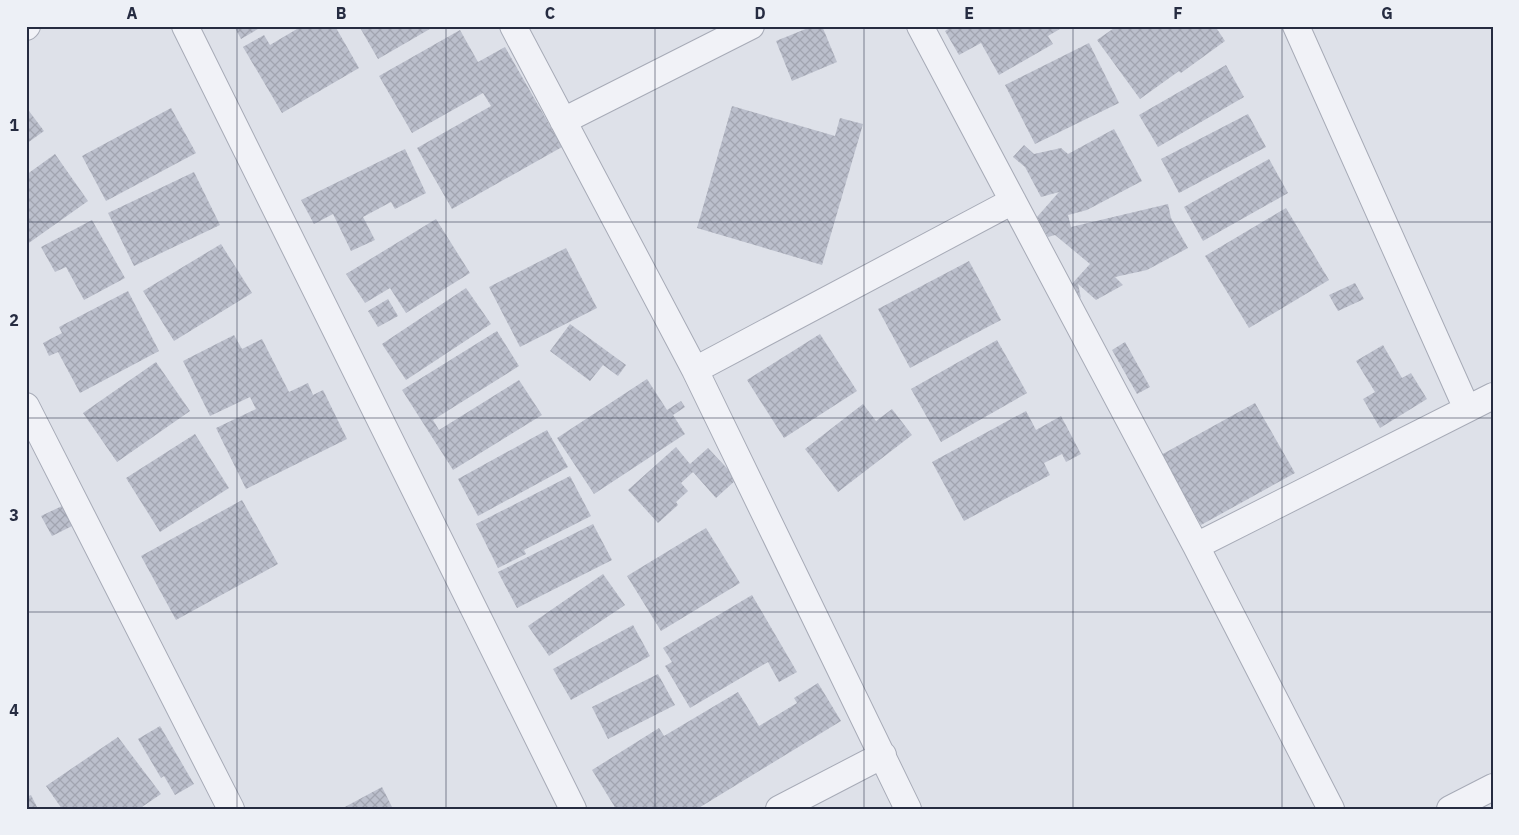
<svg xmlns="http://www.w3.org/2000/svg" width="1519" height="835" font-family="'IBM Plex Sans',sans-serif">
<style>
.building{fill:url(#building-cross-hatch)}
.lines{fill:none;stroke-linecap:round;stroke-linejoin:round}
.minor-casing{stroke:#a7abb7;stroke-width:28}
.minor{stroke:#f1f2f7;stroke-width:26}
.grid{fill:none;stroke:#262c41;stroke-width:1;stroke-opacity:0.55}
.neatline{fill:none;stroke:#262c41;stroke-width:2}
.grid-label{font-size:16px;text-anchor:middle;font-weight:bold;fill:#262c41}
</style>
<defs>
<pattern id="building-cross-hatch" width="8" height="8" patternUnits="userSpaceOnUse" patternTransform="scale(1.25)"><rect width="8" height="8" fill="#bbbfcc"/><path d="M0 0l8 8M0 8l8-8" fill="none" stroke="#a1a4b0"/></pattern>
</defs>
<rect width="100%" height="100%" fill="#dee1e9"/>
<path class="building" d="M234 26H263L241 39Z
M302 26H335L359 68 282 113 243 47 264 35 270 45Z
M359 26H435L378 59Z
M813 26H822L837 62 792 81 776 41Z
M953 26H1065L1048 36 1053 44 999 75 981 43 959 55 945 31Z
M1117 26H1215L1225 41 1181 73 1179 71 1140 99 1097 40Z
M460 30 478 62 505 47 562 147 452 209 417 148 491 106 483 93 412 133 379 76Z
M1089 43 1119 103 1035 144 1005 85Z
M1226 65 1244 97 1158 147 1139 115Z
M732 106 835 136 840 118 863 124 822 265 697 228Z
M26 107 44 131 26 144Z
M171 108 196 153 106 201 82 156Z
M1248 114 1266 147 1179 193 1161 159Z
M1114 129 1142 181 1087 210 1068 215 1071 227 1168 204 1171 218 1188 248 1147 270 1115 277 1123 285 1096 300 1078 284 1081 298 1069 287 1090 264 1055 235 1048 237 1037 217 1059 192 1041 197 1025 167 1013 157 1024 145 1034 154 1061 148 1068 154Z
M405 149 426 193 395 209 391 202 363 217 375 240 351 251 333 214 314 224 301 200Z
M55 154 88 201 26 245V175Z
M1269 159 1288 193 1203 241 1184 207Z
M194 172 220 225 134 266 108 213Z
M1286 208 1329 280 1249 328 1205 256Z
M436 219 470 273 406 313 390 288 365 303 346 274Z
M92 220 125 278 84 300 66 267 55 272 41 247Z
M221 244 252 293 174 341 143 291Z
M566 248 597 308 520 347 489 287Z
M969 261 1001 320 910 368 878 309Z
M1355 283 1364 299 1338 311 1329 295Z
M466 288 491 324 406 380 382 344Z
M128 291 159 351 80 393 58 352 49 356 43 343 62 333 59 327Z
M388 299 398 316 378 327 368 311Z
M570 324 626 365 618 376 603 365 590 381 550 351Z
M497 331 519 366 433 420 439 430 519 380 542 415 453 470 402 390Z
M820 334 857 391 784 438 747 380Z
M234 335 242 349 262 339 289 392 308 383 313 395 323 390 347 439 246 489 216 428 256 409 250 397 210 416 183 361Z
M997 340 1027 393 941 442 911 389Z
M1125 342 1150 387 1137 394 1112 350Z
M1383 345 1402 378 1411 373 1427 399 1380 428 1363 399 1375 392 1356 361Z
M156 362 190 411 117 462 83 413Z
M647 379 667 410 681 401 685 407 673 415 685 434 594 494 557 438Z
M1255 403 1295 473 1201 525 1161 455Z
M863 404 876 421 892 409 912 435 838 492 805 449Z
M1026 411 1036 430 1061 416 1081 454 1066 462 1062 454 1044 463 1050 475 964 521 932 462Z
M547 430 568 467 478 516 458 479Z
M195 434 229 488 160 532 126 478Z
M676 447 690 464 708 448 737 479 716 498 693 472 681 483 688 491 676 502 678 505 658 523 628 490Z
M570 476 591 516 524 550 526 554 498 568 476 524Z
M242 500 278 564 176 620 141 556Z
M62 506 72 526 52 536 41 516Z
M593 524 612 560 517 608 498 572Z
M706 528 740 583 661 631 627 576Z
M603 574 625 605 549 656 528 626Z
M752 595 797 672 779 682 768 662 690 708 665 666 672 662 663 648Z
M633 625 650 656 571 700 553 669Z
M658 674 675 705 608 739 592 707Z
M818 683 841 721 697 809H616L592 770 659 728 664 736 738 692 759 726 797 703 794 698Z
M160 726 194 784 175 795 164 776 161 778 138 739Z
M118 737 161 794 139 809H62L46 786Z
M382 787 393 809H341Z
M31 795 38 809H26V797Z"/>
<g class="lines">
<defs>
<path id="minor" d="M185 26 573 809
M513 26 695 370 908 809
M920 26 1196 546 1331 809
M1296 26 1467 409
M26 27 27 26
M563 121 751 26
M695 370 1013 201
M26 406 231 809
M1196 546 1493 396
M779 809 883 755
M1450 809 1493 787"/>
</defs>
<use href="#minor" class="minor-casing"/>
<use href="#minor" class="minor"/>
</g>
<path class="grid" d="M237 26V809M446 26V809M655 26V809M864 26V809M1073 26V809M1282 26V809M26 222H1493M26 418H1493M26 612H1493"/>
<rect width="1519" height="835" fill="none" stroke="#edf0f6" stroke-width="55"/>
<rect x="28" y="28" width="1464" height="780" class="neatline"/>
<g class="grid-label">
<text x="132" y="19">A</text>
<text x="341" y="19">B</text>
<text x="550" y="19">C</text>
<text x="760" y="19">D</text>
<text x="969" y="19">E</text>
<text x="1178" y="19">F</text>
<text x="1387" y="19">G</text>
<text x="14" y="131">1</text>
<text x="14" y="326">2</text>
<text x="14" y="521">3</text>
<text x="14" y="716">4</text>
</g>
</svg>
